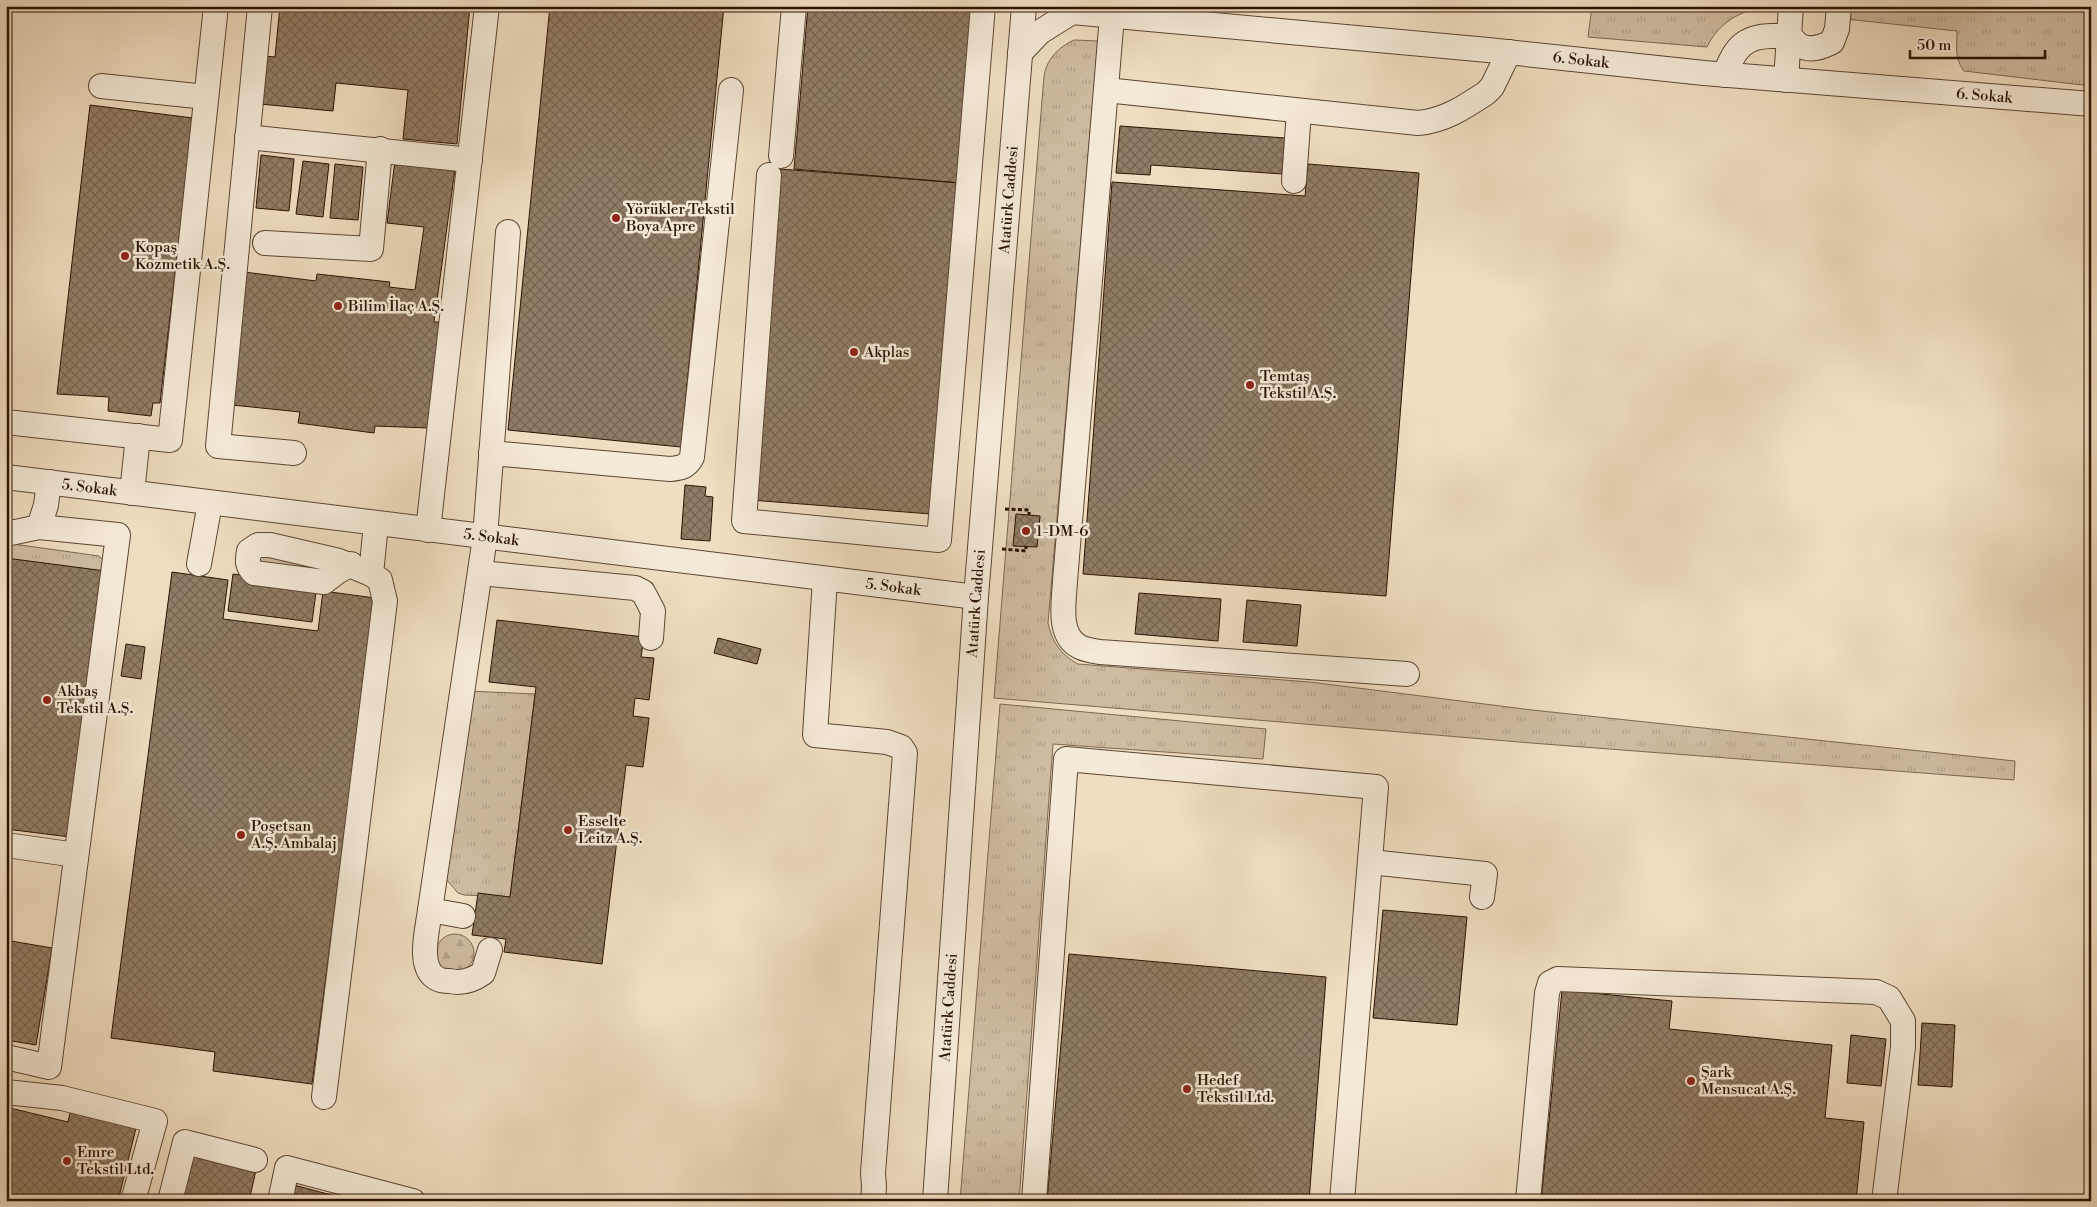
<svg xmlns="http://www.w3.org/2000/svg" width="2097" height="1207" font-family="'Libre Bodoni',serif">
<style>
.grass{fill:url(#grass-tufts);stroke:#7c6752}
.forest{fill:url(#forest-firs);stroke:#7c6752}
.building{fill:url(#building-cross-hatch);stroke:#2b1302}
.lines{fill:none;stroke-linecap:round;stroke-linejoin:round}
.minor-casing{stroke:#5c4632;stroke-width:26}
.path{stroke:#2b1302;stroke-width:3;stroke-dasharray:4 2.5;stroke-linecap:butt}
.minor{stroke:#f5ead7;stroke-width:24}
.poi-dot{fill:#8f2418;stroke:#f5ead7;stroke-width:2}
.labels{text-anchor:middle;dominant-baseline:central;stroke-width:5;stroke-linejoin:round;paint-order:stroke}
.street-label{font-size:15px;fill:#2b1302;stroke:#f5ead7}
.poi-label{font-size:15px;fill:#2b1302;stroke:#f5ead7;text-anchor:start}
</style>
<defs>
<pattern id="grass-tufts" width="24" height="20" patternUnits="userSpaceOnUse" patternTransform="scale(1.25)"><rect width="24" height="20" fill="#cebba1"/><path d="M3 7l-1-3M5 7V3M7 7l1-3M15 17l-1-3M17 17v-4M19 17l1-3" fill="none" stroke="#b1a089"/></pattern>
<pattern id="forest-firs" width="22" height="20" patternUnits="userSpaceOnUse" patternTransform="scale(1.25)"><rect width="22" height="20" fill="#cebba1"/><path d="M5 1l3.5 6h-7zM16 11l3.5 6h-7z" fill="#b1a089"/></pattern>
<pattern id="building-cross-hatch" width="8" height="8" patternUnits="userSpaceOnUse" patternTransform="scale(1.25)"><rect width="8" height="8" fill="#917d65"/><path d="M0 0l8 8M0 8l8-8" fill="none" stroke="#776551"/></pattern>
</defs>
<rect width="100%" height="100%" fill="#efdec1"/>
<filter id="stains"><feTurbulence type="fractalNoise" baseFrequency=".004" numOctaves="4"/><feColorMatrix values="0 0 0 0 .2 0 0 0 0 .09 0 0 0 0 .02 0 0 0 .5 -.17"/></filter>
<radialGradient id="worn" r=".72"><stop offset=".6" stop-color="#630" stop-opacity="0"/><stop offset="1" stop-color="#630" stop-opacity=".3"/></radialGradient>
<path class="grass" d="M1592 6H1783V11C1775 10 1767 8 1759 9 1737 11 1716 27 1707 47L1588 37Z
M1847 6H2091V86L1964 71C1954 58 1957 47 1957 31L1846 19Z
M1074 40 1098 41 1048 623C1052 642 1061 655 1078 664L1310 682 1532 710 2015 761 2014 780 1531 743 994 698 1044 76C1047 58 1059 47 1074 40Z
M6 543 99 556 103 560 104 572 6 559Z
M260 552 326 564 322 574 254 565Z
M468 691 535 694 510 897 464 895 458 893 445 878Z
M1000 704 1266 729 1263 759 1053 744 1019 1201H960Z"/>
<path class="forest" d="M436 953a19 19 0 1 1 38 0a19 19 0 1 1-38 0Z"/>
<path class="building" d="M280 6H470L457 144 403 139 408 90 336 83 333 111 260 104 264 56 275 57Z
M550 6H724L681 447 508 430Z
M808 6H976L961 183 794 169Z
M90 105 193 118 160 403H153L151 416 108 411 109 397 57 394Z
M1120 126 1285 138 1282 174 1151 165 1150 175 1116 173Z
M261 155 294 159 289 211 256 208Z
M303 161 329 164 323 217 296 214Z
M395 161 455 169 434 322H441L428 428 375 426 374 433 298 423 300 412 232 405 244 272 316 281 317 274 390 282 389 287 415 290 424 227 387 223Z
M335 164 363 167 358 220 330 218Z
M1308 164 1419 173 1386 596 1083 574 1112 182 1305 196Z
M780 169 961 183 931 514 750 500Z
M685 485 706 487 705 496 713 497 710 541 681 539Z
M1016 514 1040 516 1037 547 1013 546Z
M6 558 105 571 70 837 6 829Z
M172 572 228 580 223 619 318 631 323 591 375 598 312 1084 213 1071 215 1052 111 1038Z
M233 574 317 585 312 622 228 611Z
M1139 593 1221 599 1218 641 1135 634Z
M1247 600 1301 605 1297 646 1243 642Z
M497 620 644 637 641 657 654 658 649 700 635 698 633 716 649 718 643 767 626 765 602 964 504 952 506 939 472 935 478 893 510 897 536 687 489 682Z
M718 638 761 649 757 664 714 653Z
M126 644 145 647 141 679 121 676Z
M1383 910 1467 917 1457 1025 1373 1018Z
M11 941 52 948 36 1045 6 1040V968Z
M1069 954 1326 977 1309 1201H1047Z
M1562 990 1672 1001 1669 1029 1832 1045 1825 1118 1864 1122 1856 1201H1541Z
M1922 1023 1955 1025 1952 1087 1918 1085Z
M1851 1035 1886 1039 1881 1086 1847 1083Z
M72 1104 138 1120 118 1201H6V1107L68 1122Z
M189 1154 256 1170 249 1201H178Z
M294 1185 350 1200V1201H290Z"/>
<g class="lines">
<defs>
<g id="minor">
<path d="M260 6 218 446 294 453"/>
<path id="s1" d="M1072 12 1488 50 1704 73 2091 104"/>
<path d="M1112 16 1065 581C1064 602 1057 636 1080 647 1086 650 1094 651 1100 652L1407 674"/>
<path d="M1020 53 1040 32 1072 12 1063 6"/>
<path d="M1725 75C1734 48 1745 35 1775 36 1780 36 1786 36 1790 38 1794 39 1796 43 1799 45 1810 52 1822 47 1832 42L1837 29 1839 6"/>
<path d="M1786 80 1791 6"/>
<path d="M101 86 206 97"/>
<path d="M1106 90 1418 123C1444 121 1465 107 1486 93L1492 87 1509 52"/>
<path d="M247 137 470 160"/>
<path d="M781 156 794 6"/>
<path d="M769 175 744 521 939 540 983 6"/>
<path d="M1294 181 1299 111"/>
<path d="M265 243 371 249 380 149"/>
<path d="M6 422 170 440 216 6"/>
<path d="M491 453 670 469C681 468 687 467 692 457L731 90"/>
<path id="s2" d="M6 477 976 597"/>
<path d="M132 493 138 436"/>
<path d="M39 527 46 505 49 482"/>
<path d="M428 530 487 6"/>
<path d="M6 534 39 527 118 535 49 1067 6 1057"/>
<path d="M199 564 210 503"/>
<path d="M351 564 337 572 324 582 254 573C247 566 247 561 249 551L258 545H270L339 561 371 574"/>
<path d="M480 573 635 588 643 592 653 611 651 638"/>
<path d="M825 579 815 735 887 742 901 747 905 753 873 1173 874 1187 873 1201"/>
<path d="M6 845 76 855"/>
<path d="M1370 862 1485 874 1482 897"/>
<path d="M430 910 463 916"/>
<path d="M490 950 483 973C473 980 462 984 450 981 446 981 441 981 438 979 416 969 428 928 430 910L485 537 508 232"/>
<path d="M6 1092 62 1098 155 1121 133 1201"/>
<path d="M324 1097 385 601 380 580 371 574 376 524"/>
<path d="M170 1201 185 1142 255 1160"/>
<path d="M280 1201 287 1168 413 1201"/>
<path id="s3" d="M935 1201 976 597 1024 6"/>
<path d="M1034 1201 1066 759 1376 787 1342 1201"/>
<path d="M1528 1201 1547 993 1550 983 1558 979 1876 992 1889 998 1903 1021V1047L1884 1201"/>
</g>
</defs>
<use href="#minor" class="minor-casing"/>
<path class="path" d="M1005 509 1029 510V515
M1002 549 1026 551V547"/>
<use href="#minor" class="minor"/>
</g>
<g class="poi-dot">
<circle cx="616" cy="218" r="5"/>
<circle cx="125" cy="256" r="5"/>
<circle cx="338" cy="306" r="5"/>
<circle cx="854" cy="352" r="5"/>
<circle cx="1250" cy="385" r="5"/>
<circle cx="1026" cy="531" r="5"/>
<circle cx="47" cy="700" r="5"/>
<circle cx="568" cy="830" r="5"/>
<circle cx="241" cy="835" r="5"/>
<circle cx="1691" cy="1081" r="5"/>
<circle cx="1187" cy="1089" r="5"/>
<circle cx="67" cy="1161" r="5"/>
</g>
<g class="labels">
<g class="street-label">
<text stroke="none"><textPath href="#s1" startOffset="511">6. Sokak</textPath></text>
<text stroke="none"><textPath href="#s1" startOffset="916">6. Sokak</textPath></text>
<text stroke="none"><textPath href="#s3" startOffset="1004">Atatürk Caddesi</textPath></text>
<text stroke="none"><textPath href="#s2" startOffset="84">5. Sokak</textPath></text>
<text stroke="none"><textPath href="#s2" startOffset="489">5. Sokak</textPath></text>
<text stroke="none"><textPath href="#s2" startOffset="894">5. Sokak</textPath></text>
<text stroke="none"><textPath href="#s3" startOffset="599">Atatürk Caddesi</textPath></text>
<text stroke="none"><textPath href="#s3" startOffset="194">Atatürk Caddesi</textPath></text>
</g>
<g class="poi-label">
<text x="626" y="209">Yörükler Tekstil<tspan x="626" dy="17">Boya Apre</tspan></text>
<text x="135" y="247">Kopaş<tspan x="135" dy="17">Kozmetik A.Ş.</tspan></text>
<text x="348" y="306">Bilim İlaç A.Ş.</text>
<text x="864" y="352">Akplas</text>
<text x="1260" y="376">Temtaş<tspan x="1260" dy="17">Tekstil A.Ş.</tspan></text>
<text x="1036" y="531">1-DM-6</text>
<text x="57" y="691">Akbaş<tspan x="57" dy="17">Tekstil A.Ş.</tspan></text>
<text x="578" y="821">Esselte<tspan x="578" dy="17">Leitz A.Ş.</tspan></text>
<text x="251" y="826">Poşetsan<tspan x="251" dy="17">A.Ş. Ambalaj</tspan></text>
<text x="1701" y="1072">Şark<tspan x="1701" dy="17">Mensucat A.Ş.</tspan></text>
<text x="1197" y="1080">Hedef<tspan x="1197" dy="17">Tekstil Ltd.</tspan></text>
<text x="77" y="1152">Emre<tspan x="77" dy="17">Tekstil Ltd.</tspan></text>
</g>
</g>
<rect width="2097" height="1207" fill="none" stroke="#efdec1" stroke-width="25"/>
<rect x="8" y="8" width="2082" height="1192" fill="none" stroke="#2b1302" stroke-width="2.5"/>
<rect x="12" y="12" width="2072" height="1182" fill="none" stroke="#2b1302"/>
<path d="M1910 50v8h135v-8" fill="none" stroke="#2b1302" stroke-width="2.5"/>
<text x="1917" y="50" font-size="15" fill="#2b1302" stroke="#f5ead7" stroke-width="4" paint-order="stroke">50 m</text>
<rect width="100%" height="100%" filter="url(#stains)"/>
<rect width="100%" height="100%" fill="url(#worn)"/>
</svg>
